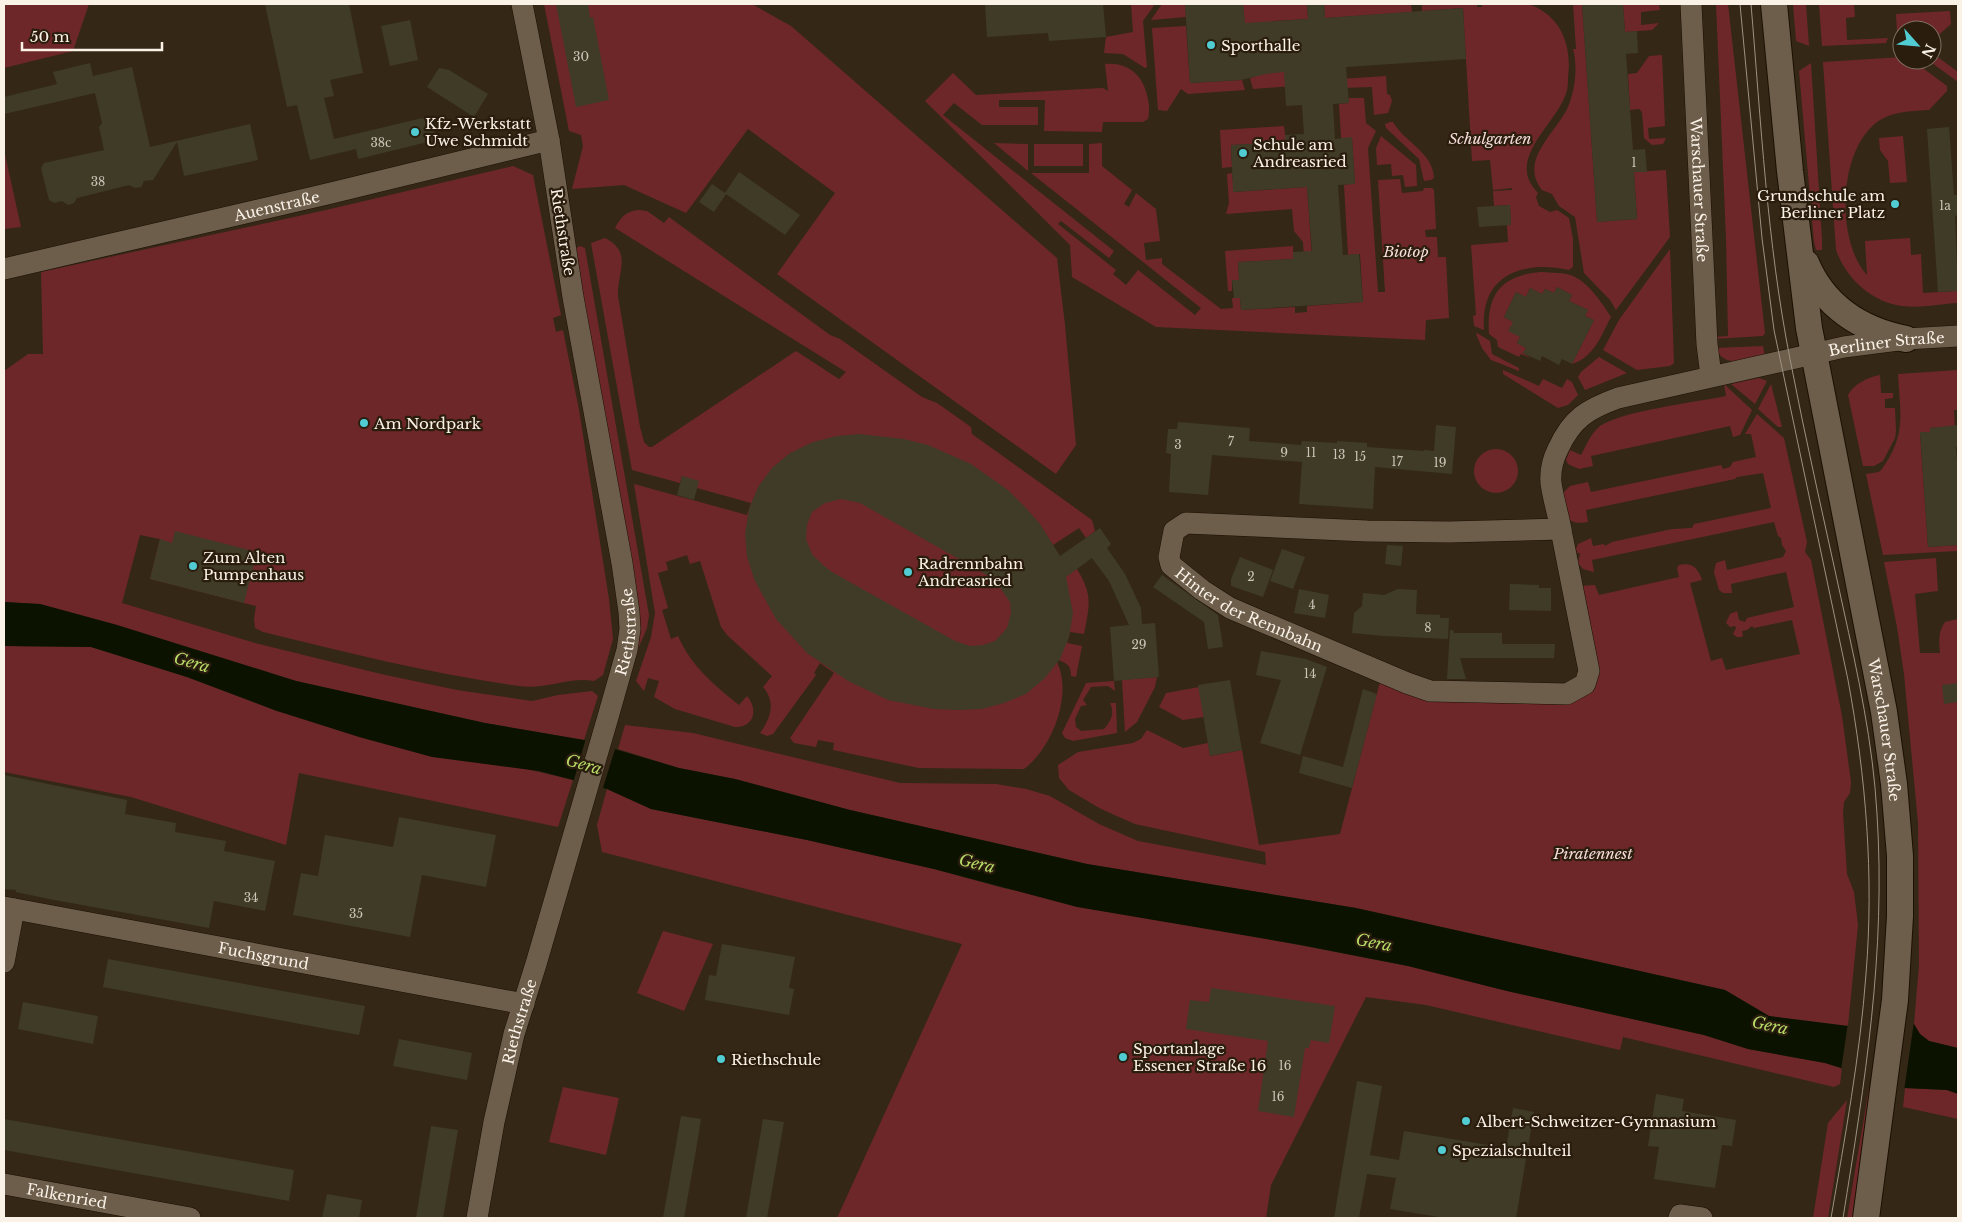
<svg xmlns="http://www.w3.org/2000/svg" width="1962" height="1222" font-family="'Libre Baskerville',serif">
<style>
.green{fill:#6e2729}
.water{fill:#0b1200}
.pier{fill:#342716}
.building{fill:#3f3b27;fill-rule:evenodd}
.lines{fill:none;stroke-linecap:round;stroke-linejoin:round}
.minor-casing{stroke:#1b1002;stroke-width:22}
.tertiary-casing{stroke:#1b1002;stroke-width:28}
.minor{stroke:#6d5e4c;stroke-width:21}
.tertiary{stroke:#6d5e4c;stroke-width:26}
.tram{stroke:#9c9183;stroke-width:1}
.poi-dot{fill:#51ccd3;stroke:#2a1d0d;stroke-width:2}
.labels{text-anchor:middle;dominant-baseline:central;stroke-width:4.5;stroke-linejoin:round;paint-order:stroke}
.number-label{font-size:12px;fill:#ccc4b7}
.poi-label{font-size:15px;fill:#fbf2e7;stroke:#2a1d0d;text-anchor:start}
.park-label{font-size:15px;font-style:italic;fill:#f6dcda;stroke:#2a1d0d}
.street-label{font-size:15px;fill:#fbf2e7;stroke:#2a1d0d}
.water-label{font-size:16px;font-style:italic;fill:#b8db69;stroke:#2a1d0d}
</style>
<rect width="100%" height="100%" fill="#342716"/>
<path class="green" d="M4 4H89L73 51 4 68Z
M544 4H752L791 26 1057 258 1065 325 1076 445 1056 474 777 274 835 193 748 129 686 213 624 185 572 189 583 146 581 135 569 131Z
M1131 4H1155L1143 21 1147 67 1145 68 1123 54 1104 53 1106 37 1133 32Z
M1162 4H1195L1185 5 1186 17 1151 20Z
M1243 4H1307L1308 19 1273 21 1246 37Z
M1324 4H1411L1412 12 1325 18Z
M1422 4H1477V7H1482V4C1493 4 1523 1 1531 5 1562 17 1572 47 1568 77 1568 83 1568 90 1565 96 1554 126 1505 160 1538 193L1536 197 1539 206 1550 212 1557 210 1569 218 1573 239V267L1569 270C1522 260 1480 275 1484 330L1474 326 1473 316 1476 315 1471 245 1508 242 1507 225H1511L1510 205 1494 206 1493 191 1512 190V188L1493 190 1490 160 1472 161 1463 8 1422 11Z
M1573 4H1582L1597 222 1637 219 1634 172 1666 170 1670 237 1616 310 1610 300 1584 273 1575 217 1559 206 1552 194 1542 190C1518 160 1557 132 1568 107 1575 90 1578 67 1573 49H1576Z
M1623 4H1659L1660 10 1641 12V25L1659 23 1652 30 1625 32Z
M1716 4H1728L1765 333 1763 336 1713 339V337L1728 336 1726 238Z
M1793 4H1806L1809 46 1796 41Z
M1819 4H1854L1855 17 1846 18 1847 40 1888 38 1886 43 1822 46Z
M1950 11 1951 24 1933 40 1932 30H1902V37L1897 32 1896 14Z
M1186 26 1190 83 1242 80 1245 90 1188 94 1181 89 1167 111 1158 110 1152 28Z
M1662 55 1665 126 1648 128 1649 139 1666 138 1663 144 1652 145 1644 138 1642 112 1639 109 1630 110 1628 74 1637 73 1649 56Z
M1932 55H1935L1958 72V82L1928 60H1932Z
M1902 57V60H1912L1947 86V91L1929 110C1913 111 1895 111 1880 120 1838 147 1835 240 1867 275L1865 241 1910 238 1911 255 1921 254 1923 293 1958 291V303C1938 304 1913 310 1892 304 1865 296 1845 275 1836 250L1823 62Z
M1811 63 1822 239V250H1816L1814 242 1799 71Z
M1105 64C1127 62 1142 74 1147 95 1149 103 1150 110 1148 119L1143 122H1103L1102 132 1044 131 1045 100H999V107H1038V125H982L954 103 943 115 1114 251 1109 258 1061 221 1058 224 1116 270 1113 274 1126 285 1138 270 1195 315 1201 308 1031 173H1089V144L1102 143V166L1132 190 1124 204 1129 207 1136 193 1156 209 1160 241 1144 243 1146 260 1162 258V264L1221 309 1233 308 1232 298H1240L1241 310 1295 307V313L1307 312V306L1363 302 1360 254 1348 255 1344 185 1355 183 1352 138H1341L1339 104 1349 103V98H1364L1366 123 1376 131 1368 148 1378 292H1385L1378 180 1400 179 1402 193 1423 191 1424 188H1432L1434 190 1436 229 1425 230 1426 237H1437L1438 257H1446L1449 318 1426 320 1425 340 1156 327 1072 277 1070 245 925 101 953 73 976 95 1103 88 1108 91Z
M1300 70 1293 86 1253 89 1250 78 1254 77 1252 71Z
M1386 76 1387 94 1390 95 1392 101 1388 113 1374 115 1372 87 1341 88V79Z
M1390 122H1393C1405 143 1433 152 1434 178L1431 180 1424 181 1419 159 1386 128 1385 124Z
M1284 126 1286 142 1231 145 1232 167 1222 168 1220 130Z
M1381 136 1416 165 1417 186 1405 187 1403 175 1392 176 1391 164 1377 165 1376 148Z
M1903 136 1907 182 1890 183 1888 161 1880 150 1879 138Z
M994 143 1028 144V171Z
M1034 144H1083V166H1034Z
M4 150 21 227 4 229Z
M513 166 533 175 561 315 553 318 556 332 563 330 579 410 609 599 613 639 603 675 594 681C570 676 545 690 519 686 433 674 348 653 263 632L255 628 254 619 256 606 150 579 160 539 140 535 122 603 255 643 381 674 457 690 532 701 558 695 592 691 598 696 584 740 485 723 296 681 117 625 40 604 4 602V371L28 354H43L41 272 326 210Z
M1232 173 1234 192 1307 187 1312 257 1304 258 1303 242 1294 231 1292 209 1226 214 1229 203 1227 174Z
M639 210 647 211 664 223 669 217 830 335 840 339 922 397 937 403 971 427 972 434 1092 520 1095 531 1086 538 1079 528 1053 545 1063 566H1075C1093 594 1090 603 1084 634L1070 632 1067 643 1082 646 1076 677 1071 676C1071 666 1068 664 1059 660L1057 662C1073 695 1052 748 1024 769L919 768 833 750 834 743 818 740 816 747 794 743 790 738 834 673 820 663 814 673 816 675 773 734 767 736 760 733C771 718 776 702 763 687L772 676 727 635 721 627 700 561 690 564 687 555 666 562 668 570 658 573 668 608 662 610 671 639 678 636C691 666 714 685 739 705L747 696C758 709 755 727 735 727L675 709 654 697 659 681 648 678 644 691 636 681 651 637 655 613 634 484 747 515 751 503 697 488 682 476 680 483 632 470 591 243 605 238C633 252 617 272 618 296L640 427 644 442 649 447H652L796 351 839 379 846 372 615 228C621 217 626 211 639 210Z
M580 246 585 248 649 615 647 628 635 656 580 284 576 248Z
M1293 246V259L1238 262 1239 280H1232V291H1228L1225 251Z
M1670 249 1674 363 1670 366 1637 370 1603 350 1619 320Z
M1541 272C1552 273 1564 272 1573 276 1589 283 1602 303 1611 317 1601 336 1594 357 1572 364L1594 320 1585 316 1588 310 1569 301 1572 295 1557 287 1554 293 1545 289 1542 294 1530 288 1526 297 1516 292 1504 317 1513 322 1520 337 1517 343 1526 348 1523 353 1531 358 1521 354 1519 357 1498 347 1497 340 1489 334C1486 294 1502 275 1541 272Z
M1477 333 1490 341 1492 354 1519 368V371L1491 360 1482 348 1476 334Z
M1763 346 1765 357C1745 360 1726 369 1715 348Z
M1599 357 1627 373 1585 390 1578 377 1581 372Z
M1503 370 1539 386 1543 379 1562 388 1567 379 1572 382 1578 395 1568 405 1558 408 1503 374Z
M1958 370V410H1954L1955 430 1943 427 1930 428V432L1920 433 1928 547 1958 545V551L1883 555 1866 474 1879 472 1882 469C1907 434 1900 413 1898 374Z
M1880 375 1881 393H1893V398L1885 399V408H1895L1896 431 1895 438 1883 461 1874 466H1863L1848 395C1854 384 1868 377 1880 375Z
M1759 378 1767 381 1755 404 1731 384Z
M1724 384 1752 410 1740 435 1733 437 1730 426 1591 456 1593 466 1579 469 1568 464 1566 460 1570 450 1581 455C1586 446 1591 433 1600 426 1622 411 1697 402 1726 396Z
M1771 384 1782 427H1778L1758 409Z
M1757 414 1784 438 1807 542 1805 552 1811 560 1842 716 1851 782 1850 793 1844 802 1843 813 1847 874 1854 892 1858 925 1848 1026 1769 1016 1725 990 1356 908 1087 864 850 810 735 779 679 768 618 749 625 725 693 733 900 783 996 784 1026 789 1050 796 1099 824 1138 841 1266 865 1265 852 1135 824 1101 809 1069 790 1059 778 1058 765 1078 752 1133 743 1141 739 1147 730 1183 748 1208 743 1210 756 1242 750 1259 845 1340 834 1381 678 1587 690 1579 586 1595 585 1599 595 1679 577 1677 568 1679 565C1692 562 1698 568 1702 580L1690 583 1711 661 1722 658 1726 670 1800 654 1792 620 1754 628 1752 626 1747 630 1742 631 1743 636 1741 637H1737L1733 634 1736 628 1735 626 1730 627 1726 623 1730 614 1737 611 1739 620 1745 622 1747 618 1794 607 1786 572 1731 584 1732 593H1723L1719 590 1714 572 1716 563 1725 560 1727 570 1783 557 1786 551 1782 545 1781 538 1778 536 1774 522 1592 560 1594 572 1583 569 1577 562 1579 559 1580 553H1577L1576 549 1578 544 1591 538 1593 546 1604 544 1605 546 1612 542 1672 529 1692 528 1694 524 1771 508 1763 473 1737 477 1735 479 1586 510 1588 522C1580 523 1575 524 1568 519L1563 493 1570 486 1588 482 1591 492 1721 465 1723 469 1730 467 1733 462 1756 457 1751 434H1745Z
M1474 471a22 22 0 1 1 44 0a22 22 0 1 1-44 0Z
M1936 558 1938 591 1915 594 1920 653H1940C1939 641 1938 632 1945 622L1958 619V1048L1929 1041 1920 1034 1914 1024 1919 965 1918 823 1904 674 1897 627 1884 562Z
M4 646 91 647 187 677 277 711 573 780 558 827 299 773 286 845 131 797 4 772Z
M1157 677 1155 687 1137 722 1125 732 1122 680Z
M1114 681 1115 691 1108 686 1091 687 1083 700 1087 705 1081 706 1075 719 1076 727 1081 731 1104 729C1111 721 1115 713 1110 703H1116L1117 733 1073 741 1065 738 1062 733 1086 683Z
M1199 687 1204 717 1183 720 1159 707 1166 693Z
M607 789 651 809 807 840 934 869 1003 888 1408 966 1507 991 1704 1035 1748 1049 1825 1063 1842 1068 1840 1084 1834 1087 1623 1037 1620 1050 1426 1005 1366 997 1271 1185 1266 1218H837L962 944 602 852 597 825Z
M663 931 713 944 684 1011 637 993Z
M563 1087 619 1098 606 1155 549 1142Z
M1869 1088 1873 1089 1855 1218H1847Z
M1905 1088 1947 1090 1958 1094V1119L1903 1107Z
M1847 1100 1828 1218H1813L1828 1123Z"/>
<path class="water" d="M4 602 40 604 117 625 296 681 485 723 584 740 679 768 735 779 850 810 1087 864 1356 908 1725 990 1769 1016 1848 1026 1914 1024 1920 1034 1929 1041 1958 1048V1094L1947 1090 1905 1088 1825 1063 1748 1049 1704 1035 1507 991 1408 966 1301 945 1077 907 934 869 807 840 651 809 607 789 539 771 432 757 359 737 277 711 187 677 91 647 4 646Z"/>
<path class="pier" d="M586 738 616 746 602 791 573 783Z
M1914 1022 1904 1091 1841 1070 1848 1023Z"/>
<path class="building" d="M265 4H349L363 73 330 80 334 96 324 98 334 139 431 116 436 140 358 159 356 149 310 160 297 105 287 107Z
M556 4H588L590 18 593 17 609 100 576 107Z
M985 4H1103L1106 37 1049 41 1048 33 987 37Z
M1185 4H1243L1245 23 1308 19 1307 4H1324L1325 18 1463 8 1466 59 1346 67 1349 103 1333 104 1335 139 1352 137 1355 184 1338 185 1343 255 1359 254 1363 302 1241 310 1240 298H1234L1232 280H1239L1238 262 1293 259V252L1312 251 1307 187 1233 192 1231 145 1285 142V135L1304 134 1302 105 1286 106 1284 72 1266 74 1241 80 1190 83Z
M1582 4H1623L1625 32 1637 31 1638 53 1626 54 1633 150 1645 149 1646 160 1647 172H1634L1637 219 1597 222Z
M410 20 418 60 390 66 381 26Z
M90 63 93 76 132 67 150 147 250 124 258 160 184 176 177 142 153 180 144 181 141 187 135 188 129 185 77 198 74 203 68 205 62 201 54 203 49 200 41 168 44 163 104 150 99 127 102 123 95 93 4 114V97L57 84 53 72Z
M439 68 449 70 488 94 474 117 427 87Z
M1949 127 1954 195H1958V215L1955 216 1958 291 1938 292 1927 129Z
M739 172 800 215 785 235 726 194 714 212 699 202 712 184 725 193Z
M1510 205 1511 225 1479 227 1477 207Z
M1557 287 1572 295 1569 301 1588 310 1585 316 1594 320 1572 364 1562 359 1559 365 1542 356 1540 361 1523 353 1526 348 1517 343 1520 337 1508 331 1513 322 1504 317 1516 292 1526 297 1530 288 1542 294 1545 289 1554 293Z
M1178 422 1250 428 1249 441 1301 445 1302 441 1337 443V441L1367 443V447L1424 451V450L1434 451 1436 425 1456 427 1452 474 1375 467 1373 509 1299 504 1302 462 1212 455 1208 495 1169 492 1171 454 1166 453 1168 429H1177Z
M1958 425V446L1956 447 1958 476V545L1928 547 1920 432H1930V428Z
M859 434 904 439 928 445 971 464 1008 490 1026 508 1040 524 1060 556 1100 528 1111 544 1107 548 1125 574 1141 608 1142 624 1155 623 1159 677 1114 681 1110 627 1129 625 1109 581 1092 558 1066 577 1073 613 1069 637 1060 659 1045 678 1026 694 1004 703 982 709 959 710 934 709 888 700 848 681 807 653 776 619 754 579 747 556 745 534 749 509 758 487 772 468 790 453 813 442 837 436ZM841 499 860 503 994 579 1010 602 1011 613 1007 628 995 641 983 645 970 646 955 641 832 572 823 565 812 554 806 539 807 525 812 512 825 503Z
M682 476 699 481 694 500 677 495Z
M175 531 257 552 244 603 150 579 160 539 172 543Z
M1387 545 1403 546 1401 566 1385 564Z
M1282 549 1305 557 1293 589 1270 581Z
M1240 557 1273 570 1263 597 1231 586V579Z
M1162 575 1218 615 1223 647 1208 649 1204 622 1153 587Z
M1510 584 1539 585V588H1551V611L1509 610Z
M1299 589 1329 595 1325 618 1294 613Z
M1398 589 1417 590 1416 614 1440 615V618H1449L1448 639 1384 636 1352 633 1354 613 1362 606 1363 593 1384 595Z
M1450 630H1453L1454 633H1502V644H1555L1554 658H1460L1466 679H1447Z
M1261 651 1306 659 1327 667 1300 755 1260 743 1281 680 1256 675Z
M1230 680 1242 750 1210 756 1198 685Z
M1958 683V702L1944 704 1942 685Z
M1363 689 1377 694 1352 788 1299 773 1303 756 1343 767Z
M4 775 127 800 125 814 176 823 175 832 226 841 224 851 275 861 265 911 214 901 209 928 49 899 16 892V890L4 889Z
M399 817 496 835 486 887 422 875 410 937 293 915 301 873 318 876 325 835 393 847Z
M722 944 795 957 789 988 794 989 789 1015 705 1000 709 975 716 976Z
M108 959 365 1006 359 1035 103 987Z
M1211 988 1335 1006 1329 1043 1311 1040 1309 1048H1305L1294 1117 1258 1111 1268 1041 1186 1029 1190 1000 1209 1002Z
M23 1002 98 1016 93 1044 18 1029Z
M399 1039 472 1053 467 1080 393 1066Z
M1357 1081 1382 1086 1370 1155 1399 1160 1404 1131 1506 1148 1513 1108 1534 1112 1516 1218H1445L1390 1209 1396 1178 1367 1174 1359 1218H1334Z
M1656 1094 1684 1099 1682 1111 1736 1120 1732 1146 1722 1145 1715 1188 1654 1179 1659 1147 1648 1146Z
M681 1116 701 1119 696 1150 684 1218H663Z
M4 1119 294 1170 289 1201 4 1150Z
M763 1119 784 1122 767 1218H746Z
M431 1126 458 1130 443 1218H416Z
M327 1194 362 1200 359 1218H322Z"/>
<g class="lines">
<defs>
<g id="minor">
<path id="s1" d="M1691 4 1707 344 1711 376"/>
<path id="s2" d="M4 269 327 194 549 140"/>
<path id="s3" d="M1561 529 1449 532 1367 531 1186 523 1174 531 1169 557 1171 565 1202 590 1230 608 1407 683 1430 691 1567 694 1585 684 1589 671 1562 535 1561 529C1558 514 1553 498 1551 483 1550 472 1553 459 1558 449 1572 418 1588 409 1618 398L1844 347 1906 339 1958 336"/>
<path id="s4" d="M4 907 524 1004"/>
<path d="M4 962 14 909"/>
<path id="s5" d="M4 1184 190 1218"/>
<path id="s6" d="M477 1218 494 1122 514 1034 536 964 608 717 627 650 630 629 629 612 622 563 573 297 549 140 522 4"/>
<path d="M1679 1218 1680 1215 1702 1218"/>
</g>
<g id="tertiary">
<path id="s7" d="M1774 4 1790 171 1809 328 1884 712 1894 784 1900 856V916L1895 1000 1866 1218"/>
<path d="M1806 263C1824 306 1861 330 1906 339"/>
</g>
</defs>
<use href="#minor" class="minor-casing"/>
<use href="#tertiary" class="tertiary-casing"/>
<use href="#minor" class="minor"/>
<use href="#tertiary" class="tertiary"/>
<path class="tram" d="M1740 4 1762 238 1774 330 1848 680C1866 777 1874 876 1866 974 1860 1056 1845 1137 1831 1218
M1751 4C1761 122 1767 242 1790 359 1806 442 1825 524 1843 607 1858 675 1873 743 1877 814 1886 953 1865 1081 1843 1218"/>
</g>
<g class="poi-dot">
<circle cx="1211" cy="45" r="5"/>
<circle cx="415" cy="132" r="5"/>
<circle cx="1243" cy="153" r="5"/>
<circle cx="1895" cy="204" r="5"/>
<circle cx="364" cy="423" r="5"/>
<circle cx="193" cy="566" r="5"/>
<circle cx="908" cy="572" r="5"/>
<circle cx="1123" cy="1057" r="5"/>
<circle cx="721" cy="1059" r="5"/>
<circle cx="1466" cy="1121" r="5"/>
<circle cx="1442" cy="1150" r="5"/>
</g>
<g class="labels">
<g class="number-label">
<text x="581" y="56">30</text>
<text x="381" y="142">38c</text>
<text x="1634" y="162">1</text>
<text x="98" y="181">38</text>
<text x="1945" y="205">1a</text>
<text x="1231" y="441">7</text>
<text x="1178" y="444">3</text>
<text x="1284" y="452">9</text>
<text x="1311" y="452">11</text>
<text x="1339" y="454">13</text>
<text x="1360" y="456">15</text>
<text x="1397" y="461">17</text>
<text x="1440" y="462">19</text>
<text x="1251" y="576">2</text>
<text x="1312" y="604">4</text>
<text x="1428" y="627">8</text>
<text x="1139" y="644">29</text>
<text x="1310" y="673">14</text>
<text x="251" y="897">34</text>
<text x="356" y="913">35</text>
<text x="1285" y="1065">16</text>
<text x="1278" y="1096">16</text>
</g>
<g class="poi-label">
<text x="1221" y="45">Sporthalle</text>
<text x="425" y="123">Kfz-Werkstatt<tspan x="425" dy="17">Uwe Schmidt</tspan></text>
<text x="1253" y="144">Schule am<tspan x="1253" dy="17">Andreasried</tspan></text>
<text x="1885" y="195" text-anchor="end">Grundschule am<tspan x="1885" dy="17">Berliner Platz</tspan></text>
<text x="374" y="423">Am Nordpark</text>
<text x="203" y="557">Zum Alten<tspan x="203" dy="17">Pumpenhaus</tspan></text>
<text x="918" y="563">Radrennbahn<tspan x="918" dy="17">Andreasried</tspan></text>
<text x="1133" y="1048">Sportanlage<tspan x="1133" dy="17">Essener Straße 16</tspan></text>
<text x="731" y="1059">Riethschule</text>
<text x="1476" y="1121">Albert-Schweitzer-Gymnasium</text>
<text x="1452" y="1150">Spezialschulteil</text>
</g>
<g class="park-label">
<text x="1490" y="138">Schulgarten</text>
<text x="1406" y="251">Biotop</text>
<text x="1593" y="853">Piratennest</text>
</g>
<g class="street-label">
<text stroke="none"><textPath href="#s1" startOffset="186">Warschauer Straße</textPath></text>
<text stroke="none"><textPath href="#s2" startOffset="280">Auenstraße</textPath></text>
<text transform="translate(563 232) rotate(81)">Riethstraße</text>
<text stroke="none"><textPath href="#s3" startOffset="1468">Berliner Straße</textPath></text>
<text stroke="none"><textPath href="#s3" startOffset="515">Hinter der Rennbahn</textPath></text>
<text stroke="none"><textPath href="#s6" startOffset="606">Riethstraße</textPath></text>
<text stroke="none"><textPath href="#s7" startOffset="735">Warschauer Straße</textPath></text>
<text stroke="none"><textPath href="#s4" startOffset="264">Fuchsgrund</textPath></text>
<text stroke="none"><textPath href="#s6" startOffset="201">Riethstraße</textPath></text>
<text stroke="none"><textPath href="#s5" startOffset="64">Falkenried</textPath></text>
</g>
<g class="water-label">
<text transform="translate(192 662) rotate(16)">Gera</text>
<text transform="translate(584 764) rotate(16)">Gera</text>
<text transform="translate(977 863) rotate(13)">Gera</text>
<text transform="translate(1374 942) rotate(11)">Gera</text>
<text transform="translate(1770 1025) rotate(12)">Gera</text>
</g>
</g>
<rect width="1962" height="1222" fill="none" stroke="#fbf2e7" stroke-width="10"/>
<g transform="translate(1917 45) rotate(117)"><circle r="24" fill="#2a1d0d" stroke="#7e7264"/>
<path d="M0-4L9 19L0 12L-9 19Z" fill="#51ccd3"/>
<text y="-8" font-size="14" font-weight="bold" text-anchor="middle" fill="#fbf2e7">N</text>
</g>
<path d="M22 42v8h140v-8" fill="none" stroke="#fbf2e7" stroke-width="2.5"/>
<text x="30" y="42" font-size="15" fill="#fbf2e7" stroke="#2a1d0d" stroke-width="4" paint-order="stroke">50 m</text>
</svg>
